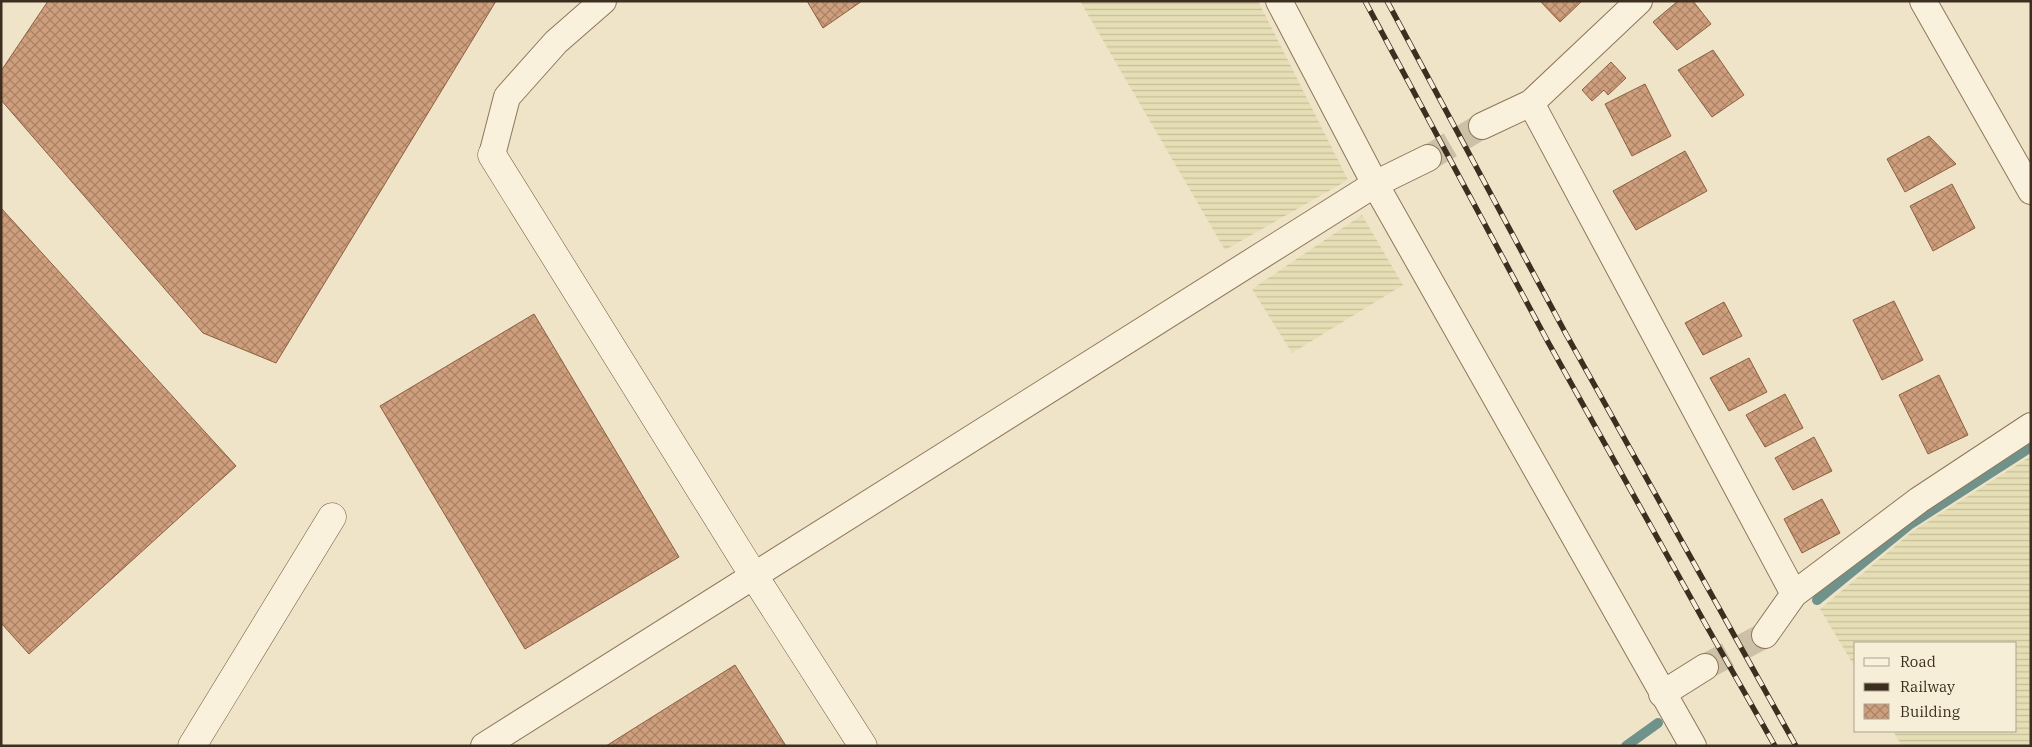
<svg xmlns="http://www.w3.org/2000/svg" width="2032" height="747" font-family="'IBM Plex Serif',serif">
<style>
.farmland{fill:url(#farmland-rules)}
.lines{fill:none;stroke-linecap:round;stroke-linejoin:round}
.stream{stroke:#6f938a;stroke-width:10}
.building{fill:url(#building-cross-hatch);stroke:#8d5f41}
.street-tunnel{stroke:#ccc0a6;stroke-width:26;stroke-dasharray:26 13;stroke-linecap:butt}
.street-casing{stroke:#8d765c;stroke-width:28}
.secondary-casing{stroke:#6f573f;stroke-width:29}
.street{stroke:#faf1dc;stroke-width:26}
.secondary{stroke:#faf1dc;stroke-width:28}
.rail-casing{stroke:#3d2e20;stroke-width:5.5}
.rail{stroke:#f7eed8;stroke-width:4;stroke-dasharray:11;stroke-linecap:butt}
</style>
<defs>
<pattern id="farmland-rules" width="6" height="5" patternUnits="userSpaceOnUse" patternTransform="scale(1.25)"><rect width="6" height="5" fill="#e6deb5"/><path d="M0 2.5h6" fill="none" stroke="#c6bf9b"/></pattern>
<pattern id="building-cross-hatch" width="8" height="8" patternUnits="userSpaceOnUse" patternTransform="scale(1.25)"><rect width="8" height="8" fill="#cf9f7d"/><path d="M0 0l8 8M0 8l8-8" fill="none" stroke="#a98266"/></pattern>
</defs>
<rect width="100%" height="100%" fill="#f0e4c8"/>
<path class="farmland" d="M1080 1H1258L1348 180 1225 250Z
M1362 215 1403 285 1292 353 1252 289Z
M2031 456V746H1902L1893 731H2016V643H1856V669L1820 609 1913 531Z"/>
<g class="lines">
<path class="stream" d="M1817 600 1909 525 2031 447
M1626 746 1658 723"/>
</g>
<path class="building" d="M48 1H496L276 363 203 333 1 100V71Z
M807 1H862L823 28Z
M1540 1H1582L1560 22Z
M1678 1H1693L1711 24 1677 50 1653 22Z
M1713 50 1744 95 1712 117 1678 70Z
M1611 62 1626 78 1608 95 1604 90 1592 101 1582 90Z
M1645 84 1671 136 1632 156 1605 104Z
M1929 136 1956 164 1905 192 1887 159Z
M1685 151 1707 191 1636 230 1613 191Z
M1952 184 1975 228 1933 251 1910 206Z
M1 208 236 466 29 654 1 623Z
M1894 301 1923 360 1882 380 1853 320Z
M1724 302 1742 336 1703 355 1685 323Z
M534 314 679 557 525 649 380 406Z
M1749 358 1767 392 1729 411 1710 378Z
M1939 375 1968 435 1928 454 1899 395Z
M1785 394 1803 428 1765 447 1746 415Z
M1814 437 1832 471 1793 490 1775 458Z
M1822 499 1840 533 1802 553 1784 519Z
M735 665 786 746H606Z"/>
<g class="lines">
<path class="street-tunnel" d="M1428 158 1482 126
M1705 667 1765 635"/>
<defs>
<path id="street" d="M1279 1 1375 184 1693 746
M1923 1 2031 191
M1531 103 1794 594
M1482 126 1531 103 1639 1
M492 155 507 97 556 42 603 1
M1765 635 1794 594 1919 500 2031 426
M1662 694 1705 667
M484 746 1375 184 1428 158"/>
<path id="secondary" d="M492 155 754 576 863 746
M192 746 332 517"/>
</defs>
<use href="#street" class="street-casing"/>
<use href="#secondary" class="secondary-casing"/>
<use href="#street" class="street"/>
<use href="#secondary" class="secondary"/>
<defs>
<path id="rail" d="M1365 1 1548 342 1706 625 1775 746
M1387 1 1566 334 1796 746"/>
</defs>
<use href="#rail" class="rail-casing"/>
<use href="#rail" class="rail"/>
</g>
<rect width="2032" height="747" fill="none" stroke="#3d2e20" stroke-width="5"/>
<rect x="1854" y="642" width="162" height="90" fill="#f7eed8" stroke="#ada18e"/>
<rect x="1864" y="658" width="25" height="8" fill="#faf1dc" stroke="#ada18e"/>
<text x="1900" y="667" font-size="15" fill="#3d2e20">Road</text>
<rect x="1864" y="683" width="25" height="8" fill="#3d2e20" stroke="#ada18e"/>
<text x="1900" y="692" font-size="15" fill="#3d2e20">Railway</text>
<rect x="1864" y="704" width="25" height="15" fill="url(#building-cross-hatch)" stroke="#ada18e"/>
<text x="1900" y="717" font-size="15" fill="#3d2e20">Building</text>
</svg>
